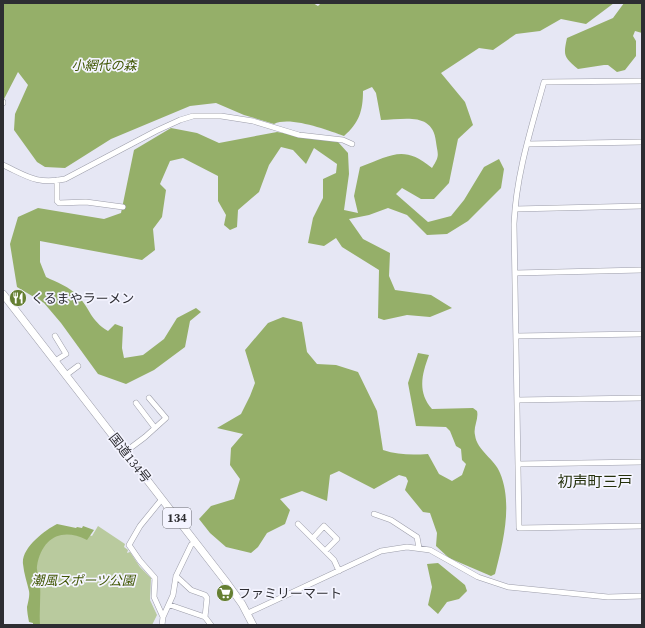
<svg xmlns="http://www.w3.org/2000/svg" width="645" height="628" font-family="'Source Serif 4','Noto Sans JP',serif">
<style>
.green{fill:#b9ca9e}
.forest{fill:#95af69}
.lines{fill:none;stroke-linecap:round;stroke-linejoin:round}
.minor-casing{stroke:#9c9da9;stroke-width:6}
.highway-casing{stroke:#9c9da9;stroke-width:8}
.minor{stroke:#fff;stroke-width:5}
.highway{stroke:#fff;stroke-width:7}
.labels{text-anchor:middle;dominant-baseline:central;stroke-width:3.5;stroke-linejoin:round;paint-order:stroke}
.shield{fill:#f4f4ff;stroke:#696970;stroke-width:1}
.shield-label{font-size:12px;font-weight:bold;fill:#2d2d32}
.park-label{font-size:13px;font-style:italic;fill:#3f5502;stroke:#f4f4ff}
.poi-label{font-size:13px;fill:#2d2d32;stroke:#f4f4ff;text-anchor:start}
.street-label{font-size:13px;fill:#2d2d32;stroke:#f4f4ff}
.quarter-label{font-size:15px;fill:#25310c;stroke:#f4f4ff}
</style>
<rect width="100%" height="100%" fill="#e6e7f4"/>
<path class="green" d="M98 526 125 544 124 547 128 550 127 553 130 552 140 567 151 578 150 600 157 615 152 625H39L34 565 43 541 55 534 77 531 92 536Z"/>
<path class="forest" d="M3 3H313L318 6 321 3H614L586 24 561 19 540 31 516 34 493 50 479 48 441 73 465 102 473 125 458 139 449 183 434 199H421L402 188 396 194 428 222 451 216 464 200 484 167 499 159 504 169 501 188 468 221 447 234 427 235 407 215 388 208 369 215 349 219 363 239 390 253 389 276 395 290 431 295 452 308 430 317 407 315 384 320 378 318 379 270 342 247 336 238 324 246 308 243 313 218 323 198V179L336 173 337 164 314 148 306 164 293 150 281 147 269 165 259 192 238 210 237 227 230 230 224 225 226 215 218 201V176L183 158 170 161 160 184 166 190 162 217 153 229 155 250 142 260 40 241V262L46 277C56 282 70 287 78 296 91 310 90 320 108 331L115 324 123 327 122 348 124 358 143 355 164 339 177 318 196 308 201 312 190 321 185 347 154 370 126 384 98 374 61 323 44 303 17 287 10 244 18 217 38 208 104 219 121 213 134 150 171 128 197 133 219 143 277 132 338 142 348 153 349 174 344 210 358 213 354 196 360 167C391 156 403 144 432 168 440 155 438 156 436 142 433 111 403 120 381 120L376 93 372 87 363 91C363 111 359 123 344 136 327 130 290 116 274 124L244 115 216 103 190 106 111 139 65 168 45 167 37 162 14 130 15 114 28 85 18 72 3 101Z
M624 3H642V33L635 31 633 36 636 41V56L625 70 617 72 608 65H604L578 69C564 57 563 56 567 38L613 18Z
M283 317 302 322 307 352 317 364 336 365 358 372 377 411 383 450C398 455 412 455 428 454L439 474 452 481 462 475 466 464 462 460 461 449 456 446 450 431 446 427 416 426 408 383 418 353 429 355C422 374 417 392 432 409L473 408 477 411C479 419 473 427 475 435 477 451 495 459 500 473 513 504 503 543 495 574L491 576 449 558 436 546 437 533 430 513 423 512 405 490 408 481 406 477 399 475 374 489 339 471 330 475 327 501 302 491 280 499 290 510 285 524 267 533 258 547 251 553 226 547 210 533 199 519 211 506 234 499 240 479 230 465 231 448 243 434 217 428 241 414 250 396 255 383 245 350 268 323Z
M57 524 76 528 77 527 82 528 83 526 94 530 87 540C61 527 42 538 37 566 36 572 40 578 40 584 41 598 39 611 40 625H33V623L29 622C28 617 27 611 27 607 28 602 30 596 29 591 27 582 24 574 23 564 21 548 45 530 57 524Z
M438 563 465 585 467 591 459 599 447 602 438 614 428 605 432 587 427 564Z"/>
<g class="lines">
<defs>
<path id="minor" d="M642 81 544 82C531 129 516 175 514 224L519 528 642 526
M3 103V102
M527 144 642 142
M3 165C27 176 37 185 65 179L156 131 180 120 193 116H221L253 121 299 135 343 140 352 144
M57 180V201L59 203 86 202 123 207
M515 209 642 206
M515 273 642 270
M55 336 66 354 55 361
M516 336 642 334
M66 375 78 366
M517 400 642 398
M136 403 155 428
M125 452 145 437 166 418 149 398
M518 464 642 462
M162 499 140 526 129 545 140 561 155 578 154 597 163 617
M374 514 391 520 417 537 419 548
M298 524 334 560 339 571
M313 538 324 526 337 539 325 551
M176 576 191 590 205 595 207 598 205 617
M170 605 205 617 211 625
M248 613 381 551 407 547 430 550 478 577 508 587 608 597 642 596
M162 625 163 617 173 595 176 576 191 545 195 542"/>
<path id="highway" d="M3 294 227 583 242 604 253 625"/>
</defs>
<use href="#minor" class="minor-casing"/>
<use href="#highway" class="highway-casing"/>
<use href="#minor" class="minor"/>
<use href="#highway" class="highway"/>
</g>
<defs>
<symbol id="restaurant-disc" viewBox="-11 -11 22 22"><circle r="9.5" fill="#657f32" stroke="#f4f4ff"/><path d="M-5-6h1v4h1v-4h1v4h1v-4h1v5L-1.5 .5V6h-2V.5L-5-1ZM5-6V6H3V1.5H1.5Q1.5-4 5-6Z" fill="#fff"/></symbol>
<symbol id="supermarket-disc" viewBox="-11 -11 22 22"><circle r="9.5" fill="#657f32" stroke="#f4f4ff"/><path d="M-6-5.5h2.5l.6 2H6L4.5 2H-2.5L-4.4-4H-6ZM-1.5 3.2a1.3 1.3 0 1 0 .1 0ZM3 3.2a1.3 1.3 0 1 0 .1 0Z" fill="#fff"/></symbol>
</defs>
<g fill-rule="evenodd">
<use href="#restaurant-disc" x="8" y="288" width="20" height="20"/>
<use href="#supermarket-disc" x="215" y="583" width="20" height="20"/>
</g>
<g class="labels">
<rect class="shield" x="163" y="508" width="28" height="20" rx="3"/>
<g class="shield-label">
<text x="177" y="518">134</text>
</g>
<g class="park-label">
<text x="104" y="65">小網代の森</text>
<text x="83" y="580">潮風スポーツ公園</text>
</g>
<g class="poi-label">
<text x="31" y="298">くるまやラーメン</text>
<text x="238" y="593">ファミリーマート</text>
</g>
<g class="street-label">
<text transform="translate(130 458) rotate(52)">国道134号</text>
</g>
<g class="quarter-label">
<text x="595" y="481">初声町三戸</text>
</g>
</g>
<rect width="645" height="628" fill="none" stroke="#2d2d32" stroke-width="8"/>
</svg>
